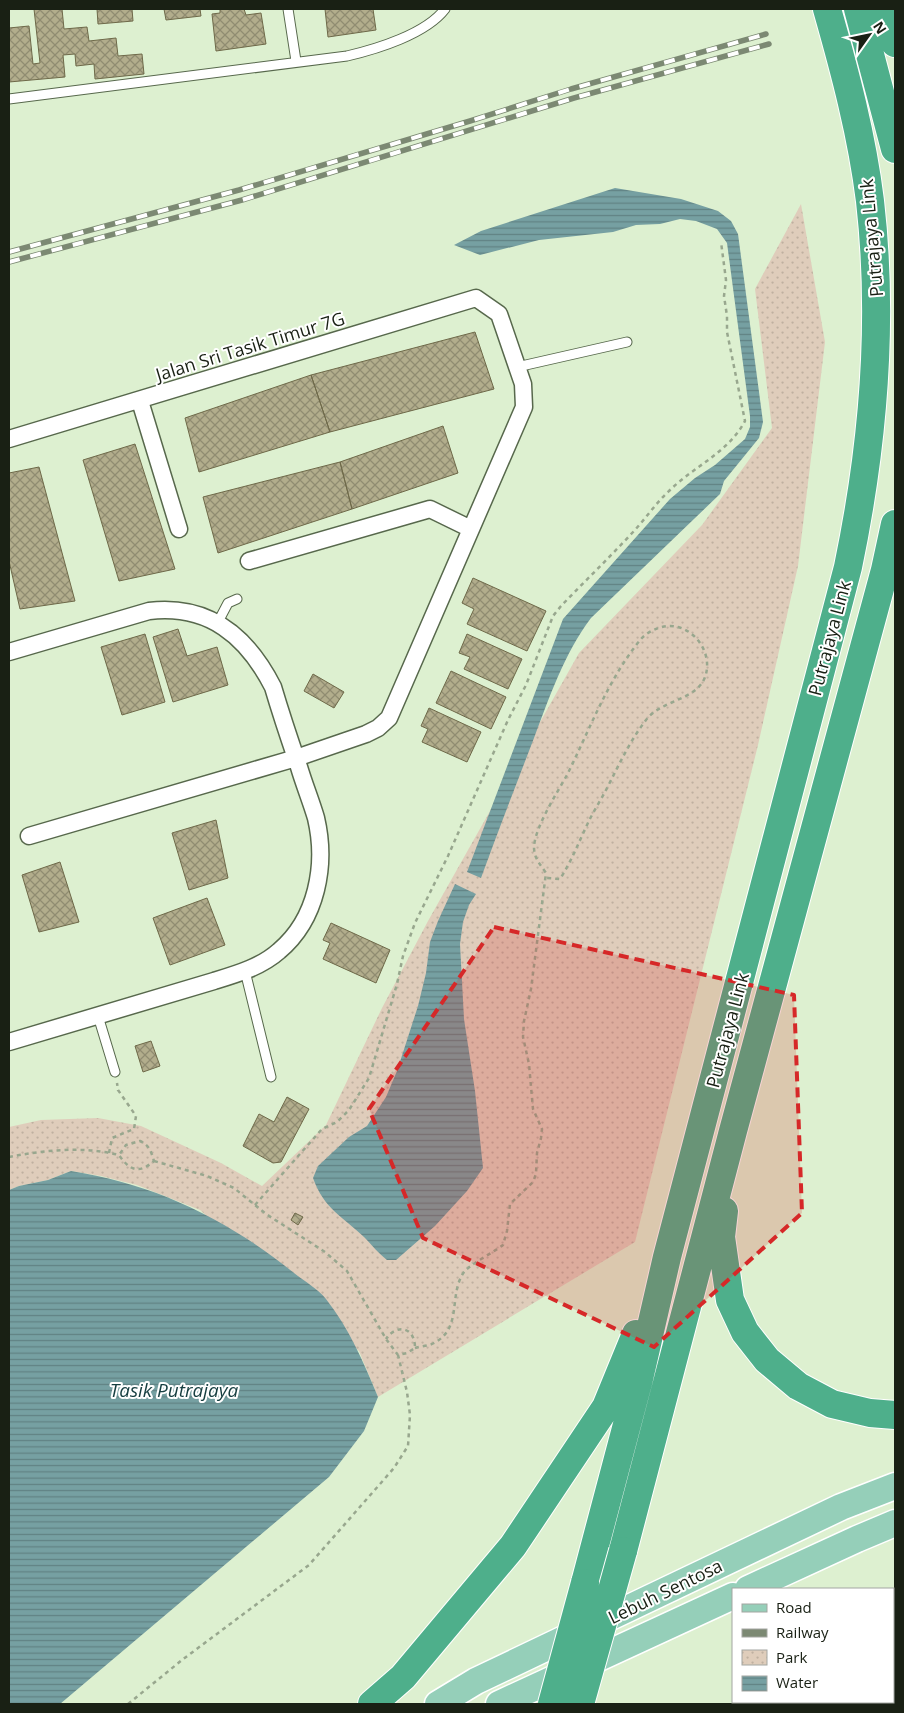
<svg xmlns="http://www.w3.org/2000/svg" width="904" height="1713" font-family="'Open Sans',sans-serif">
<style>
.park{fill:url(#park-dots)}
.water{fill:url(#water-rules)}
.building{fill:url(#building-cross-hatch);stroke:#6e6949}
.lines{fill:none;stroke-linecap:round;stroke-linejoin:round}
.lane-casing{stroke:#57684c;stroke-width:11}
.street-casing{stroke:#57684c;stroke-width:19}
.primary-casing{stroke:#fff;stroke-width:29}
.highway-casing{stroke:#fff;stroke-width:30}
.path{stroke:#98a78e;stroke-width:2.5;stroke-dasharray:4 4;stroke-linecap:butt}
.lane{stroke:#fff;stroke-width:9}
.street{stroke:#fff;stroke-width:16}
.primary{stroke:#95cfb9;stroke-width:26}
.highway{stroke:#4eaf8b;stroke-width:28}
.rail-casing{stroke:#7c8973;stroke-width:5.5}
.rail{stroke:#fff;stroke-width:4;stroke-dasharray:11;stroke-linecap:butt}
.highway-bridge-casing{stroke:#fff;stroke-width:30;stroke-linecap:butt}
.highway-bridge{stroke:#4eaf8b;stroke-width:28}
.marked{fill:#d62828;fill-opacity:0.2;stroke:#d62828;stroke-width:4;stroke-dasharray:10 6;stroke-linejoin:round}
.labels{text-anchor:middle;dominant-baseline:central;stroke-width:4;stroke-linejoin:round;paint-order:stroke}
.street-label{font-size:18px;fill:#192014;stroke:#fff}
.water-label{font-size:19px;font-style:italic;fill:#163e40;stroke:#fff}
</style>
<defs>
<pattern id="park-dots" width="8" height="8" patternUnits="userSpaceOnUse" patternTransform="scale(1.25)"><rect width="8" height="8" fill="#dfcdbb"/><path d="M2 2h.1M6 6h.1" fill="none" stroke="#bfb0a0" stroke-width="1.8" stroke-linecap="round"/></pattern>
<pattern id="water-rules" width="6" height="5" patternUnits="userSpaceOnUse" patternTransform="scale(1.25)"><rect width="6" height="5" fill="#76a0a2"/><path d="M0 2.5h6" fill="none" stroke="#608283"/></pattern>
<pattern id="building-cross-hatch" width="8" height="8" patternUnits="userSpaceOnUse" patternTransform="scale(1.25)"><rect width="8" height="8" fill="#b2ad8c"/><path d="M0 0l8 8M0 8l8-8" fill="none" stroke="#908c71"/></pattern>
</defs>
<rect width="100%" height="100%" fill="#ddf0d0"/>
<path class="park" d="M801 204 825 342 798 566 758 745 635 1242 378 1397 359 1351 200 1210 137 1185 101 1176 71 1171 48 1180 19 1186 9 1190V1127L41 1120 98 1118 141 1126 221 1163 262 1186 326 1125 382 1008 428 921 579 653 702 525 772 428 755 289Z"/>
<path class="water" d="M615 188 681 199 718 211 731 221 738 234 763 422 759 438 724 481 720 494 591 618C564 654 550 696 534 738 516 785 498 831 481 878L467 872 563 619 670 499 695 478 715 465 745 439 750 427V416L727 243 717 229 696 221 680 219 660 224 636 225 613 232 539 240 480 255 454 245 481 231Z
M455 884 476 894 469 905 463 922 460 944 464 1019 475 1091 483 1168 467 1191 435 1226 396 1260H387C378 1253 372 1245 364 1237 342 1216 324 1209 313 1178L318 1166 349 1137 367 1126 386 1097 397 1071 418 1006 426 973 430 942 438 921Z
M71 1171C155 1184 227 1219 294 1273 304 1281 318 1289 326 1299 349 1328 364 1363 378 1397L364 1431 329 1477 60 1704H9V1190L19 1186 48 1180Z"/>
<path class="building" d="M34 9H62L64 29 87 27 89 41 116 38 118 56 142 54 144 74 95 79 94 64 76 66 75 54 63 55 65 77 9 82V28L29 26 33 64 40 63Z
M97 9H132L133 21 98 24Z
M164 9H200L201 16 166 20Z
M220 9H244L246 15 261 13 266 44 216 51 212 14 220 13Z
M325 9H373L376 30 328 37Z
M475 332 494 389 330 432 311 375Z
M311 375 330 432 199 472 185 418Z
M443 426 458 473 352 509 340 462Z
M135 444 175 569 119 581 83 460Z
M340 462 352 509 218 553 203 497Z
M39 467 75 601 20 609 9 561V473Z
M473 578 546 611 527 651 467 624 474 609 462 603Z
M178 629 187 656 217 647 228 685 173 702 153 637Z
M145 634 165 702 122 715 101 647Z
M467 634 522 659 508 689 464 669 470 657 459 653Z
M451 671 506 697 491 729 436 703Z
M313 674 344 692 334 708 304 691Z
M429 708 481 732 467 762 422 742 428 729 421 726Z
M216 820 228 878 189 890 172 833Z
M60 862 79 922 39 932 22 875Z
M207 898 225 945 170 965 153 918Z
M331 923 390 950 376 983 323 959 330 943 323 940Z
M151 1041 160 1066 143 1072 135 1046Z
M287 1097 309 1109 281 1162 273 1163 243 1146 259 1114 274 1122Z
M295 1213 303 1217 298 1225 291 1220Z"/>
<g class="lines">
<defs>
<path id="lane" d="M288 9 296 61
M9 99 347 56C377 49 426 34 445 9
M517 367 627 342
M218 622 228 603 237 599
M245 971 271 1077
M98 1016 115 1072
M829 1702 830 1704
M847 1704 851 1702"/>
<path id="street" d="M140 401 179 529
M9 439 476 298 499 314 523 384 524 407 389 718 378 728 366 734 296 758 29 836
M249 561 430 509 471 529
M9 652 149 611C209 604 247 636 273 687 281 714 290 741 299 767 304 784 311 801 316 818 327 865 317 919 279 951 261 967 237 974 214 981L9 1042"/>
<path id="primary" d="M748 1589 857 1539 895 1523
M438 1704 476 1681 841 1507 895 1486
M499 1704 733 1596"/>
<path id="highway" d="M858 9 895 149
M879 9 895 43
M724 1211 721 1237 730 1300 745 1332 767 1360 798 1386 832 1404 870 1413 895 1415
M623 1551 733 1131 885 570 895 524
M585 1583 638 1383 667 1257 848 567C873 447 884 323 870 201 862 136 845 72 827 9
M372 1704 403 1677 513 1546 606 1407 636 1334"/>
</defs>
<use href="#lane" class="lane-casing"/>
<use href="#street" class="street-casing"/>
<use href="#primary" class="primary-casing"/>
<use href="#highway" class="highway-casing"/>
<path class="path" d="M109 1153 112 1138 134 1129 136 1116 118 1090 117 1083
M9 1157C45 1150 83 1146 119 1155 130 1171 139 1174 154 1161 151 1151 149 1145 140 1141L126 1145 119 1155
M154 1161 207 1176 234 1188 266 1214 325 1252 347 1271 386 1339 398 1355 407 1353 415 1348C415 1327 397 1323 386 1339
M255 1205 322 1129 337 1122 349 1110 369 1078 397 984 403 956 415 923 448 856 508 720 526 685 553 616 561 606C585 581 610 557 634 531 646 518 656 503 669 491 694 466 728 453 745 421L727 332V316L724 296 726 280 721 242
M415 1348C421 1346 429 1346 434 1343 463 1328 448 1295 464 1272 469 1265 494 1252 503 1245L507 1231 510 1204 533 1182 536 1174 537 1153 541 1138 542 1129 533 1109 529 1064 523 1037 524 1021 531 989 546 873C540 864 534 858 534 847 535 827 557 793 567 775 590 729 608 679 641 639 647 632 658 627 667 626 693 624 714 653 705 677 697 700 661 700 646 720 629 742 618 767 605 792 599 803 592 814 587 825 578 844 571 862 560 879L546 878
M128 1704 182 1660 309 1565 394 1468 408 1446 410 1415 407 1392 398 1355"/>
<use href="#lane" class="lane"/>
<use href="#street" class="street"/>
<use href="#primary" class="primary"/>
<use href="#highway" class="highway"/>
<defs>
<path id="rail" d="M9 252 239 190 470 121 571 89 766 34
M9 262 242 200 574 98 769 44"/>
</defs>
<use href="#rail" class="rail-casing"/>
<use href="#rail" class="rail"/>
<defs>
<path id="highway-bridge" d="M552 1704 585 1583
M580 1704 623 1551"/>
</defs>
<use href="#highway-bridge" class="highway-bridge-casing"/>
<use href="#highway-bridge" class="highway-bridge"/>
</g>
<path class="marked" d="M494 927 794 995 802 1213 654 1347 423 1238 369 1109Z"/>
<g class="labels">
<g class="street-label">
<text transform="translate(871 238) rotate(-95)">Putrajaya Link</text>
<text transform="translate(250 346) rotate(-17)">Jalan Sri Tasik Timur 7G</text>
<text transform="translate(829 638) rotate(-75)">Putrajaya Link</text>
<text transform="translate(727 1030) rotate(-75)">Putrajaya Link</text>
<text transform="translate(665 1591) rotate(-26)">Lebuh Sentosa</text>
</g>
<g class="water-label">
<text x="174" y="1390">Tasik Putrajaya</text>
</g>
</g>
<rect width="904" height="1713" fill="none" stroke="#192014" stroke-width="20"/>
<rect x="732" y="1588" width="162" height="115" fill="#ffffff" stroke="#a3a6a1"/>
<rect x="742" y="1604" width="25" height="8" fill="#95cfb9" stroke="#a3a6a1"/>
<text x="776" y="1613" font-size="15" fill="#192014">Road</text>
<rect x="742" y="1629" width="25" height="8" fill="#7c8973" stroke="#a3a6a1"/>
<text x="776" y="1638" font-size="15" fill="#192014">Railway</text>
<rect x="742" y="1650" width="25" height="15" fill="url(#park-dots)" stroke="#a3a6a1"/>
<text x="776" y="1663" font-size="15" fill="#192014">Park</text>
<rect x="742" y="1676" width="25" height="15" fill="url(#water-rules)" stroke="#a3a6a1"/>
<text x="776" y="1688" font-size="15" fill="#192014">Water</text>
<g transform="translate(869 35) rotate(57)" stroke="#ffffff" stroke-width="4" paint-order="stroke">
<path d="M0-4L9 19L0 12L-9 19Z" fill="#192014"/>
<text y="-8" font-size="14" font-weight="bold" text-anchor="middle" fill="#192014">N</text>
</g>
</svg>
